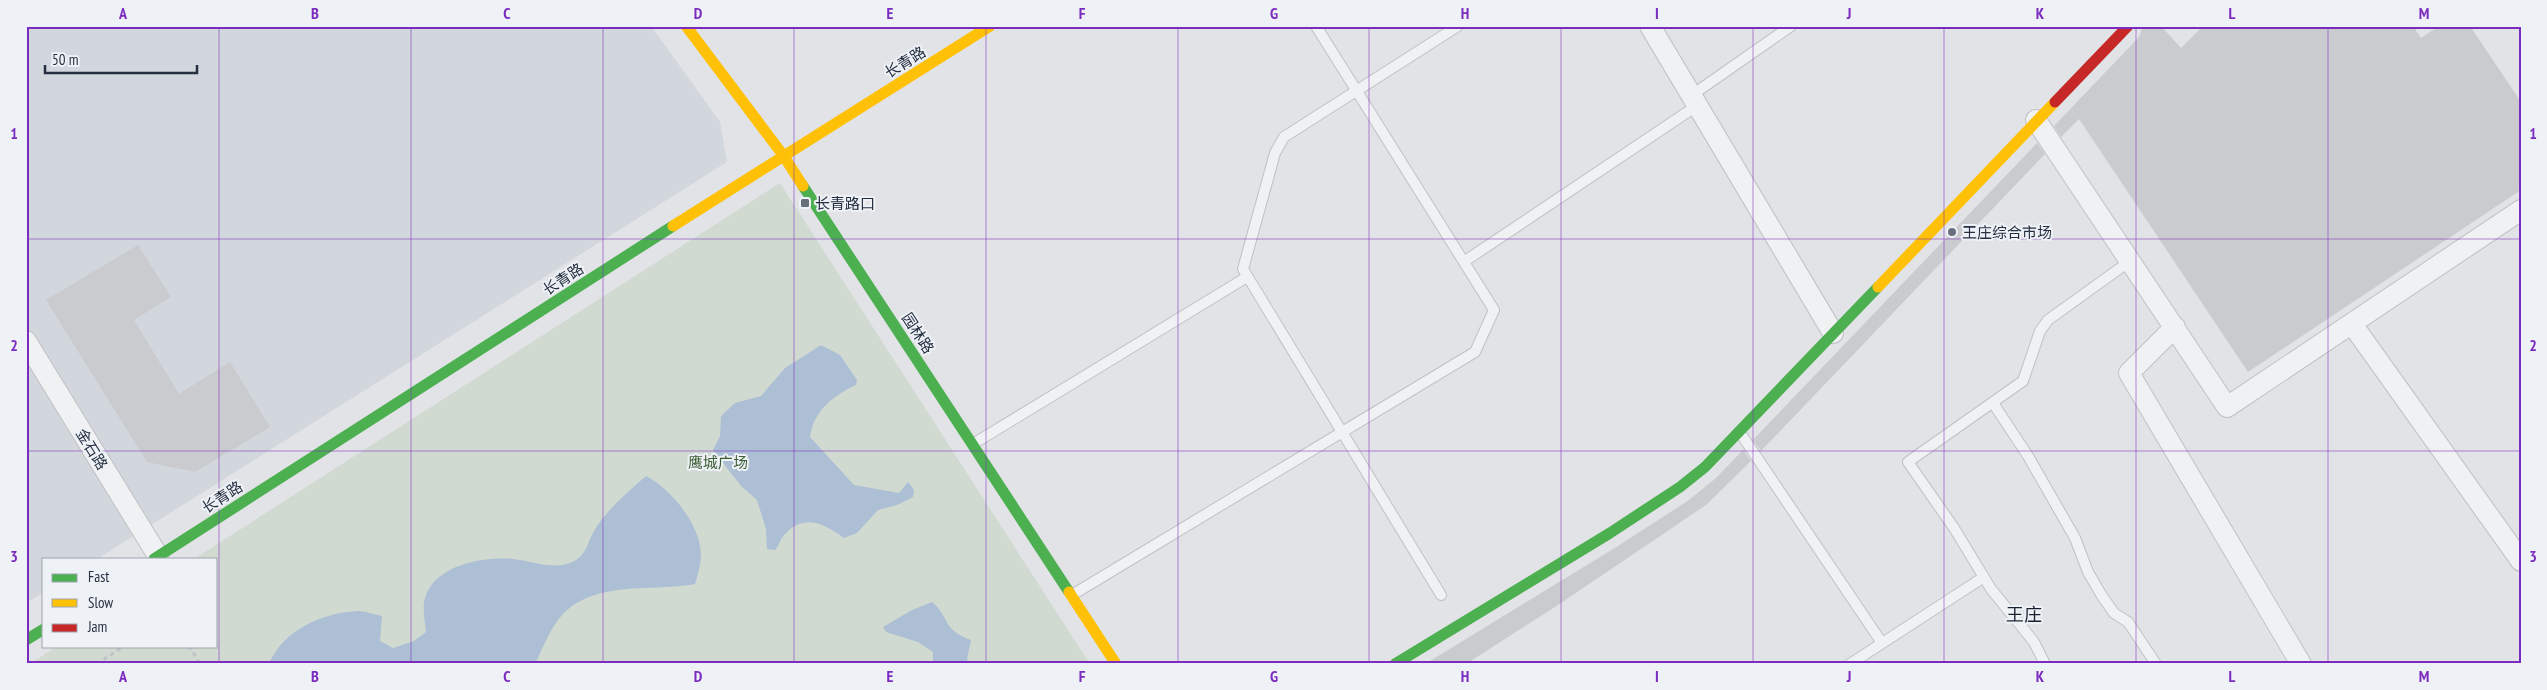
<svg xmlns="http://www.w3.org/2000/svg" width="2547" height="690" font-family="'PT Sans Narrow','Noto Sans SC',sans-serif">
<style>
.built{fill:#d2d6dd}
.green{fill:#d1dad1}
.water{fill:#acbfd4}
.building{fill:#c9cbce}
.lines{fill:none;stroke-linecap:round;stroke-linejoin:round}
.lane-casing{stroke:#bfc1c4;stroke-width:12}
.street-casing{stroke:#bfc1c4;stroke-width:22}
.path{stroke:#bfc1c6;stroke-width:3;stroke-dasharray:4 4;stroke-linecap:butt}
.lane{stroke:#f0f1f3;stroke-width:10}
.street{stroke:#f0f1f3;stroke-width:20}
.fast{stroke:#4caf50;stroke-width:11}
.slow{stroke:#ffc107;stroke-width:11}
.jam{stroke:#c62828;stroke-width:11}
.grid{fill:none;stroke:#7b2cbf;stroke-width:1;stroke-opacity:0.55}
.poi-dot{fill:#676f7b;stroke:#eef1f6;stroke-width:2}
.labels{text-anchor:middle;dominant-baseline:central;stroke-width:4;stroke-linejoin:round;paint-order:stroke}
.street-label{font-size:15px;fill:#263041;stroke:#eef1f6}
.poi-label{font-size:15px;fill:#263041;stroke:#eef1f6;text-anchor:start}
.park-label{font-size:15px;fill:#3b5d33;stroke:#eef1f6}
.quarter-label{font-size:18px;fill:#192131;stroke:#eef1f6}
.neatline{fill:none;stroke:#7b2cbf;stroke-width:2}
.grid-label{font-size:16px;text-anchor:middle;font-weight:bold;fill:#7b2cbf}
</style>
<rect width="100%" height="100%" fill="#e1e3e6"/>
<path class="built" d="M26 26H651L720 122 727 162 97 559H44V592L26 603Z"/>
<path class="green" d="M780 183 1090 664H30L57 646H216V559H194Z"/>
<path class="water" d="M821 345 840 355 857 380 856 385C833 396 814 410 810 437L854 485 899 493 908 482 914 490 913 497 897 505 878 510 857 533 844 538C824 524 805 513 785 534 780 538 780 545 775 550L767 549 766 529 757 500 741 486 713 450 720 436 721 416 735 403 761 396 785 368Z
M646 476C671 489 700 524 701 554 701 564 698 574 695 584 653 592 596 580 563 614 551 626 543 648 535 664H269C283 630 323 612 359 611 366 611 375 615 382 616L380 641 393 648 414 641 426 632C425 622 422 608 425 598 434 565 484 556 513 559 533 561 557 572 576 560 587 553 588 541 594 531 607 509 627 493 646 476Z
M932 602C951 618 941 629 971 640L967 659 969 664H933V652L918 642 886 632 883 627 912 610Z"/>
<path class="building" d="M2143 26H2161L2181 48 2203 26H2413L2421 38 2439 26H2470L2521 102V190L2248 372 2079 119 2061 137 2054 126 2139 37Z
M2037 143 2045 154 1761 451 1753 440Z
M138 245 171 297 134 320 179 394 230 362 270 427 195 472 147 462 46 300Z
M1743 450 1751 461 1706 505 1555 607 1466 664H1425L1618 546 1689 500 1716 478Z"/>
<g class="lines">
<defs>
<path id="lane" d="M1692 95 1791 26
M1465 261 1698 105
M1993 403 2028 456 2075 538 2088 572 2102 596 2114 613 2128 622 2156 664
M1741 434 1882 643
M973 444 1247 277
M1072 595 1475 352 1494 310 1316 26
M1441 595 1243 269 1275 153 1284 137 1458 26
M1850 664 1984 577
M2045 664 2034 642 1991 589 1954 528 1908 462 2023 381 2040 331 2048 320 2130 261"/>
<path id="street" d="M1650 26 1833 333
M2036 120 2227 407 2521 210
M2352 324 2521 561
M2175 327 2129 373 2301 664
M26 341 158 556"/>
</defs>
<use href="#lane" class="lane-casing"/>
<use href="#street" class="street-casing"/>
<path class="path" d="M189 646 200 664
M97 664 124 646"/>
<use href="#lane" class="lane"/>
<use href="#street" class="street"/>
<path class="fast" d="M803 186 1069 592
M154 559 673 226
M26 640 44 629
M1395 664 1610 533 1680 487 1705 467 1878 287"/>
<path class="slow" d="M686 26 783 155 803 186
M673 226 990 26
M1878 287 2055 102
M1069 592 1116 664"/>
<path class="jam" d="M2055 102 2128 26"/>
</g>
<path class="grid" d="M219 26V664M411 26V664M603 26V664M794 26V664M986 26V664M1178 26V664M1369 26V664M1561 26V664M1753 26V664M1944 26V664M2136 26V664M2328 26V664M26 239H2521M26 451H2521"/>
<g class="poi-dot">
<rect x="800" y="198" width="10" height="10" rx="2.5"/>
<circle cx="1952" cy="232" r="5"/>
</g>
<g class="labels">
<g class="street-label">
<text transform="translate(905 62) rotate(-32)">长青路</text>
<text transform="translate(563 279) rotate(-33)">长青路</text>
<text transform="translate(918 333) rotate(57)">园林路</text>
<text transform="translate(92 449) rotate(58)">金石路</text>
<text transform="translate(222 497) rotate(-33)">长青路</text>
</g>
<g class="poi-label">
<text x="815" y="203">长青路口</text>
<text x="1962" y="232">王庄综合市场</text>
</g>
<g class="park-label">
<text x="718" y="462">鹰城广场</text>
</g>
<g class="quarter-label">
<text x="2024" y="614">王庄</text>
</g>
</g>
<rect width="2547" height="690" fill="none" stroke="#eef1f6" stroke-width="55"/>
<rect x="42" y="558" width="175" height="90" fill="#eef1f6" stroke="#9ea4ae"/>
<rect x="52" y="574" width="25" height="8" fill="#4caf50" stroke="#9ea4ae"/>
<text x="88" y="582" font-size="15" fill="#263041">Fast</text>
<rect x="52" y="599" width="25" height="8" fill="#ffc107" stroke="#9ea4ae"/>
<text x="88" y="608" font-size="15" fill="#263041">Slow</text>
<rect x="52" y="624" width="25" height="8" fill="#c62828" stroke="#9ea4ae"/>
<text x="88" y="632" font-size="15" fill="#263041">Jam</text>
<path d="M45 65v8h152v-8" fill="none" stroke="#263041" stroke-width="2.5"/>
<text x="52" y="65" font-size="15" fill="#263041" stroke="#eef1f6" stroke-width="4" paint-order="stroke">50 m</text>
<rect x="28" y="28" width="2492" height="634" class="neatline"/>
<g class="grid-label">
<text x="123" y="19">A</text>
<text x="315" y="19">B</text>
<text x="507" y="19">C</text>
<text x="698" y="19">D</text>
<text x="890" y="19">E</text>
<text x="1082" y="19">F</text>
<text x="1274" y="19">G</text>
<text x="1465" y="19">H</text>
<text x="1657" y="19">I</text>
<text x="1849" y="19">J</text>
<text x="2040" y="19">K</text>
<text x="2232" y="19">L</text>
<text x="2424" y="19">M</text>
<text x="14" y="139">1</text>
<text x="2533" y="139">1</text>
<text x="14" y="351">2</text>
<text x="2533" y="351">2</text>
<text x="14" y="562">3</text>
<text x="2533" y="562">3</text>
<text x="123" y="682">A</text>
<text x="315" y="682">B</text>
<text x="507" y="682">C</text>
<text x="698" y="682">D</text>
<text x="890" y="682">E</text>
<text x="1082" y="682">F</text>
<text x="1274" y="682">G</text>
<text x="1465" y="682">H</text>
<text x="1657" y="682">I</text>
<text x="1849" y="682">J</text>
<text x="2040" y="682">K</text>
<text x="2232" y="682">L</text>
<text x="2424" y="682">M</text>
</g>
</svg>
